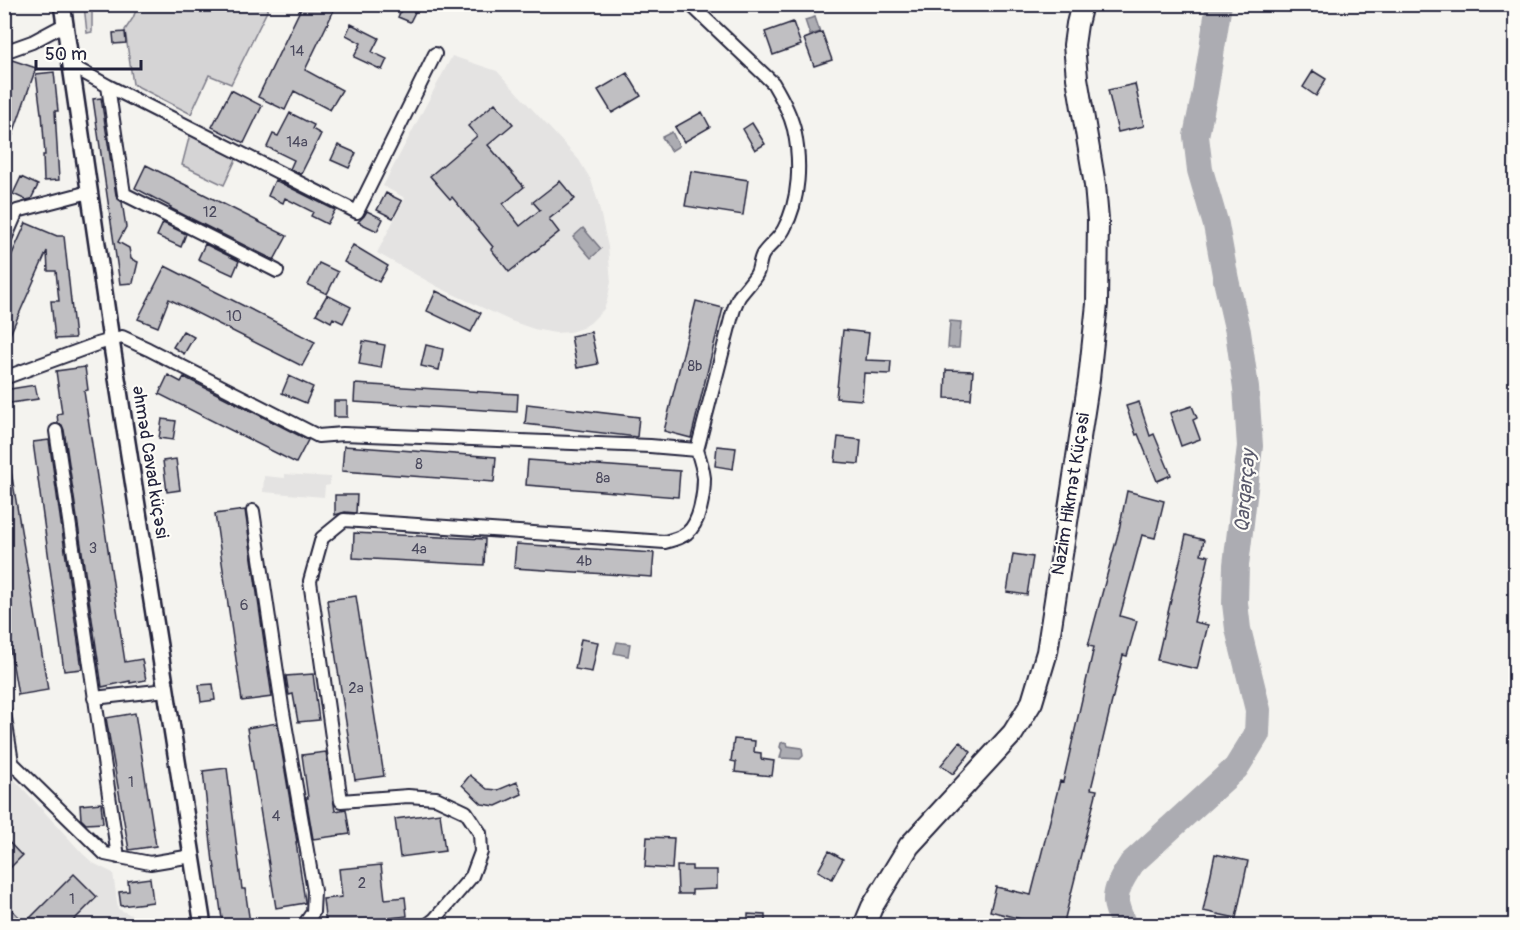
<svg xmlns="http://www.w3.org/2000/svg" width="1520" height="930" font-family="Pangolin,sans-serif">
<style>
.built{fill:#e4e3e2}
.green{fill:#d5d4d5;stroke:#7c7b88;stroke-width:1.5}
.water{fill:#acacb2;stroke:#757582;stroke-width:1.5}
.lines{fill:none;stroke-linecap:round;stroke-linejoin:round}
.river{stroke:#acacb2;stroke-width:26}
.building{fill:#c0bfc2;stroke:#22223b;stroke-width:1.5}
.minor-casing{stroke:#22223b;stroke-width:16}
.tertiary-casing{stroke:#22223b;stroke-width:20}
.primary-casing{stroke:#22223b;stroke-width:24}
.minor{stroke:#fdfcf7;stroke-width:12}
.tertiary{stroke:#fdfcf7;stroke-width:15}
.primary{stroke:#fdfcf7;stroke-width:20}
.labels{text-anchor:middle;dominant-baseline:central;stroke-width:4.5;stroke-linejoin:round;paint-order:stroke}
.number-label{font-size:15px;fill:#4a495d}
.street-label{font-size:18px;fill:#22223b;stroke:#fdfcf7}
.water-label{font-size:20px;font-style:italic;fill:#59596b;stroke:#fdfcf7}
</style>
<rect width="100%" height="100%" fill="#f4f3ef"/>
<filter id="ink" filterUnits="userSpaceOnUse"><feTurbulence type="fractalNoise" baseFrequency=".0167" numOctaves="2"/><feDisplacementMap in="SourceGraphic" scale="12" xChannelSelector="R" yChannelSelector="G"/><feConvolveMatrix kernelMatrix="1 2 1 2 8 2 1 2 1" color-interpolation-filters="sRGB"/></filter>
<g filter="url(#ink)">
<path class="built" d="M452 56 497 71 579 160 591 180 598 202 608 247 611 282 607 301 604 309 590 323 582 328 570 332 555 333 534 329 511 321 440 288 377 253 405 198 383 186Z
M285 474 330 477V485L325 486 324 497 263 492 264 476 285 478Z
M4 768 83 854 93 863 113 873 118 909 149 923 180 925H5Z"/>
<path class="green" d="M84 5H95L92 10V32L87 33Z
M138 5 139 4 270 5 231 84 209 75 191 114 133 84 125 30 133 18Z
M190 134 237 157 224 185 182 165Z"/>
<path class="water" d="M815 17 820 32 810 35 805 20Z
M672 132 679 146 671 151 662 137Z
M583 228 601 249 591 258 573 237Z
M950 321 961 322 959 348H948Z
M617 642 630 644 628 656 614 653Z
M784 742 787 743 788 746 802 748 803 756 800 759 780 758 782 750 780 747 781 743Z"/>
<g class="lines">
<path class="river" d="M1124 926C1121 918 1117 910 1116 902 1115 888 1125 874 1132 863L1236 768 1257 734 1258 710 1238 629 1235 603 1236 565 1250 446 1246 388 1238 332 1226 280 1216 225 1200 170 1196 136 1205 92 1219 4"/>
</g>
<path class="building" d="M303 4H337L305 70 342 90 330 110 294 91 285 110 258 97Z
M404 4H419L410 22 398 17Z
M793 22 801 45 773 55 765 32Z
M351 24 379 38 372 52 387 59 382 70 354 57 361 43 346 35Z
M125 32 126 43 114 44 113 33Z
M822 32 832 60 814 66 804 39Z
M12 60 36 68 6 154H4V81Z
M1313 71 1326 79 1316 96 1303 87Z
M54 72 58 111H55L59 180 44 181 43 155H45L42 113H41L36 74Z
M627 73 641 96 612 113 598 90Z
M1135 84 1144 126 1118 132 1108 90Z
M231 90 262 106 244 143 212 127Z
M101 98 116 195 118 199 122 202 126 227 118 242 129 248 131 259 138 262 133 283 120 284 93 99Z
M495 103 513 124 488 145 524 187 503 204 520 226 540 210 533 202 560 181 575 199 549 219 559 232 509 272 491 249 493 247 452 197 450 199 430 176 477 136 468 126Z
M702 112 710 127 684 142 675 127Z
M290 113 314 125 312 129 321 134 301 174 290 169 294 160 267 147 273 134 278 136Z
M752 123 765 144 755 150 743 129Z
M338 145 356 153 349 168 331 160Z
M146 165 287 236 274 260 170 208 171 207 135 188Z
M691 171 748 180 743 215 685 206Z
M21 177 38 185 31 199 26 200 13 194Z
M275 180 335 210 327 224 311 216 313 212 285 198 283 203 268 196Z
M386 193 402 201 393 218 377 210Z
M367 211 383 219 377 231 358 222 364 216Z
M26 223 57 236H64L75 338 55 339 51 301H59L56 271H48L47 251 4 348V272Z
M163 223 186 234 181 247 157 236Z
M205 244 239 261 233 275 198 259Z
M353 245 388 266 379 282 344 262Z
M319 263 338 272 327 294 308 285Z
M165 266 315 342 302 366 169 299 158 327 138 319Z
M436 291 481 313 471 332 427 311Z
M327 295 351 307 343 323 333 318 331 322 316 314Z
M696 301 723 308 691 438 664 431Z
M843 330 869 333 866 360 891 361 890 374 864 373 862 400 836 398Z
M183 331 194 337 184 354 173 347Z
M591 332 598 364 577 368 571 336Z
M363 341 385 345 381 368 359 364Z
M426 345 443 349 439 370 421 366Z
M85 367 88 390 84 391 125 662 142 659 146 680 130 683V681L102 687 64 430 62 425 58 423 57 414 62 413 56 371Z
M946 370 973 371 971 399 945 398Z
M168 375 181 382 184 377 308 440 296 463 159 394Z
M289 376 313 387 306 403 282 393Z
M355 384 518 394 517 412 354 402Z
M35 385 38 399 4 404V390Z
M334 401H347V417H334Z
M1139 402 1150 436 1154 434 1171 475 1157 481 1138 434 1136 435 1126 406Z
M527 404 639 417 637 437 525 424Z
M1192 406 1197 418 1193 420 1200 439 1181 446 1170 413Z
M162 419 176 421 173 440 159 438Z
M838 437 861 440 859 464 835 462Z
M49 440 82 669 64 671 33 442Z
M344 446 496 457 494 482 342 471Z
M717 446 736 448 733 469 715 466Z
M176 459 180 490 167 492 163 461Z
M528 460 680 471 678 497 526 485Z
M11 471 48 690 18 695 4 614V472Z
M1127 491 1164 501 1155 538 1142 535 1120 616 1137 621 1127 656 1123 655 1091 789 1097 790 1063 926H1048L990 911 996 887 1031 895 1060 781 1063 782 1094 647 1088 646 1119 530Z
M335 495H357L356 513 345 512 335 515Z
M245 510 272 697 242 701 215 514Z
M354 533 485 539 484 565 353 558Z
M1186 535 1204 540 1201 554 1209 556 1194 622 1208 625 1197 669 1157 660Z
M516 544 654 553 652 577 514 568Z
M1013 554 1033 557 1027 595 1007 592Z
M356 596 384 776 355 780 327 600Z
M581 639 598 642 592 672 575 669Z
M313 674 319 720 298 722 293 694 289 695 286 676Z
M213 684 215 700 201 702 199 685Z
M135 713 156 846 129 850 106 718Z
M277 723 297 842H296L305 901V903L276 908 247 728Z
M734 739 755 741 754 752 761 753V759L774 761 772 776 735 772 736 762 731 761Z
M960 742 971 752 953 774 941 765Z
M326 752 335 811 346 809 350 834 313 839 306 798H308L302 755Z
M227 768 242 889H245L250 923 235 926H223L214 862H213L203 771Z
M470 775 487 789 498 790 517 782 522 794 496 806 482 804 462 785Z
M101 803 103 823 86 824 81 819 80 805Z
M440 813 445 851 400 857 395 819Z
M4 837 22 856 4 874Z
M647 837 674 838 672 869 645 867Z
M829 851 843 859 832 879 818 871Z
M1215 854 1248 861 1236 918 1203 911Z
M381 865 385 899 405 897 407 916 391 918V922L357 926H326L323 899 342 897 339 869Z
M677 866H692V870H717V889L692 890V894H678Z
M74 874 97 897 68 926H4V902L25 923Z
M150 878 153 902 121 906 119 892 129 891 128 881Z
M748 914 765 915V926H748Z"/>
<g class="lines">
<defs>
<path id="minor" d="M690 4 773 83C782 98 790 113 794 129 801 161 800 200 784 229 779 239 769 245 763 254 759 260 760 269 756 275 751 283 744 290 739 297 735 304 733 312 731 319L697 450
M4 52 32 42 60 27
M72 66 108 86 357 212 435 54
M108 86 124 194 277 271
M4 241 17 211 89 192
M4 378 97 344 122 337 148 349 318 436 343 434 650 446 697 450C700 459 703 469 704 478 704 494 700 523 687 533 681 538 673 540 665 542L344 520 322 538 310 581 341 801 408 796 436 798 466 812 480 833 481 852 472 876 435 919 426 926
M56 431 118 857
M253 511 282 706 314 891 313 912 304 925
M94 698 166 690
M4 712 12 762
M4 755 105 854 150 863 192 856"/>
<path id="tertiary" d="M62 4 111 340 203 926"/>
<path id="primary" d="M864 926 872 907 909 846 1013 733 1032 702 1047 652 1089 379 1097 304 1098 220 1095 185 1077 78 1074 45 1077 24 1082 4"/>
</defs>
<use href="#minor" class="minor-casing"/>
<use href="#tertiary" class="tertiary-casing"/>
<use href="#primary" class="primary-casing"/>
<use href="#minor" class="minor"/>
<use href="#tertiary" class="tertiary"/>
<use href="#primary" class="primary"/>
</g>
</g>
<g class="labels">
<g class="number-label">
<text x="297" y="51">14</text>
<text x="297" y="142">14a</text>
<text x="210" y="212">12</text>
<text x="234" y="316">10</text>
<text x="695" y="366">8b</text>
<text x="419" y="464">8</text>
<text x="603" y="478">8a</text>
<text x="93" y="548">3</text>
<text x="419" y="549">4a</text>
<text x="584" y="561">4b</text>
<text x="244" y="605">6</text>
<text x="356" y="688">2a</text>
<text x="131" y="782">1</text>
<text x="276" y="816">4</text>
<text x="362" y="883">2</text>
<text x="72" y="899">1</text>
</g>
<g class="street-label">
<text transform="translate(150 462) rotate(81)">Əhməd Cavad küçəsi</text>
<text transform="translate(1071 494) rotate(-81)">Nazim Hikmət Küçəsi</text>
</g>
<g class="water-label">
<text transform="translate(1245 491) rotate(-85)">Qarqarçay</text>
</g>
</g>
<rect width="1520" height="930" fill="none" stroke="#fdfcf7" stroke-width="24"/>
<rect x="12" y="12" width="1496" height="906" fill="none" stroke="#22223b" stroke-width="2" filter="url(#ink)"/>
<path d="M36 60v9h105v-9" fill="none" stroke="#22223b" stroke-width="3"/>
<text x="45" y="60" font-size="18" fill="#22223b" stroke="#fdfcf7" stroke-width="4.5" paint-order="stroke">50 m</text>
</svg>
